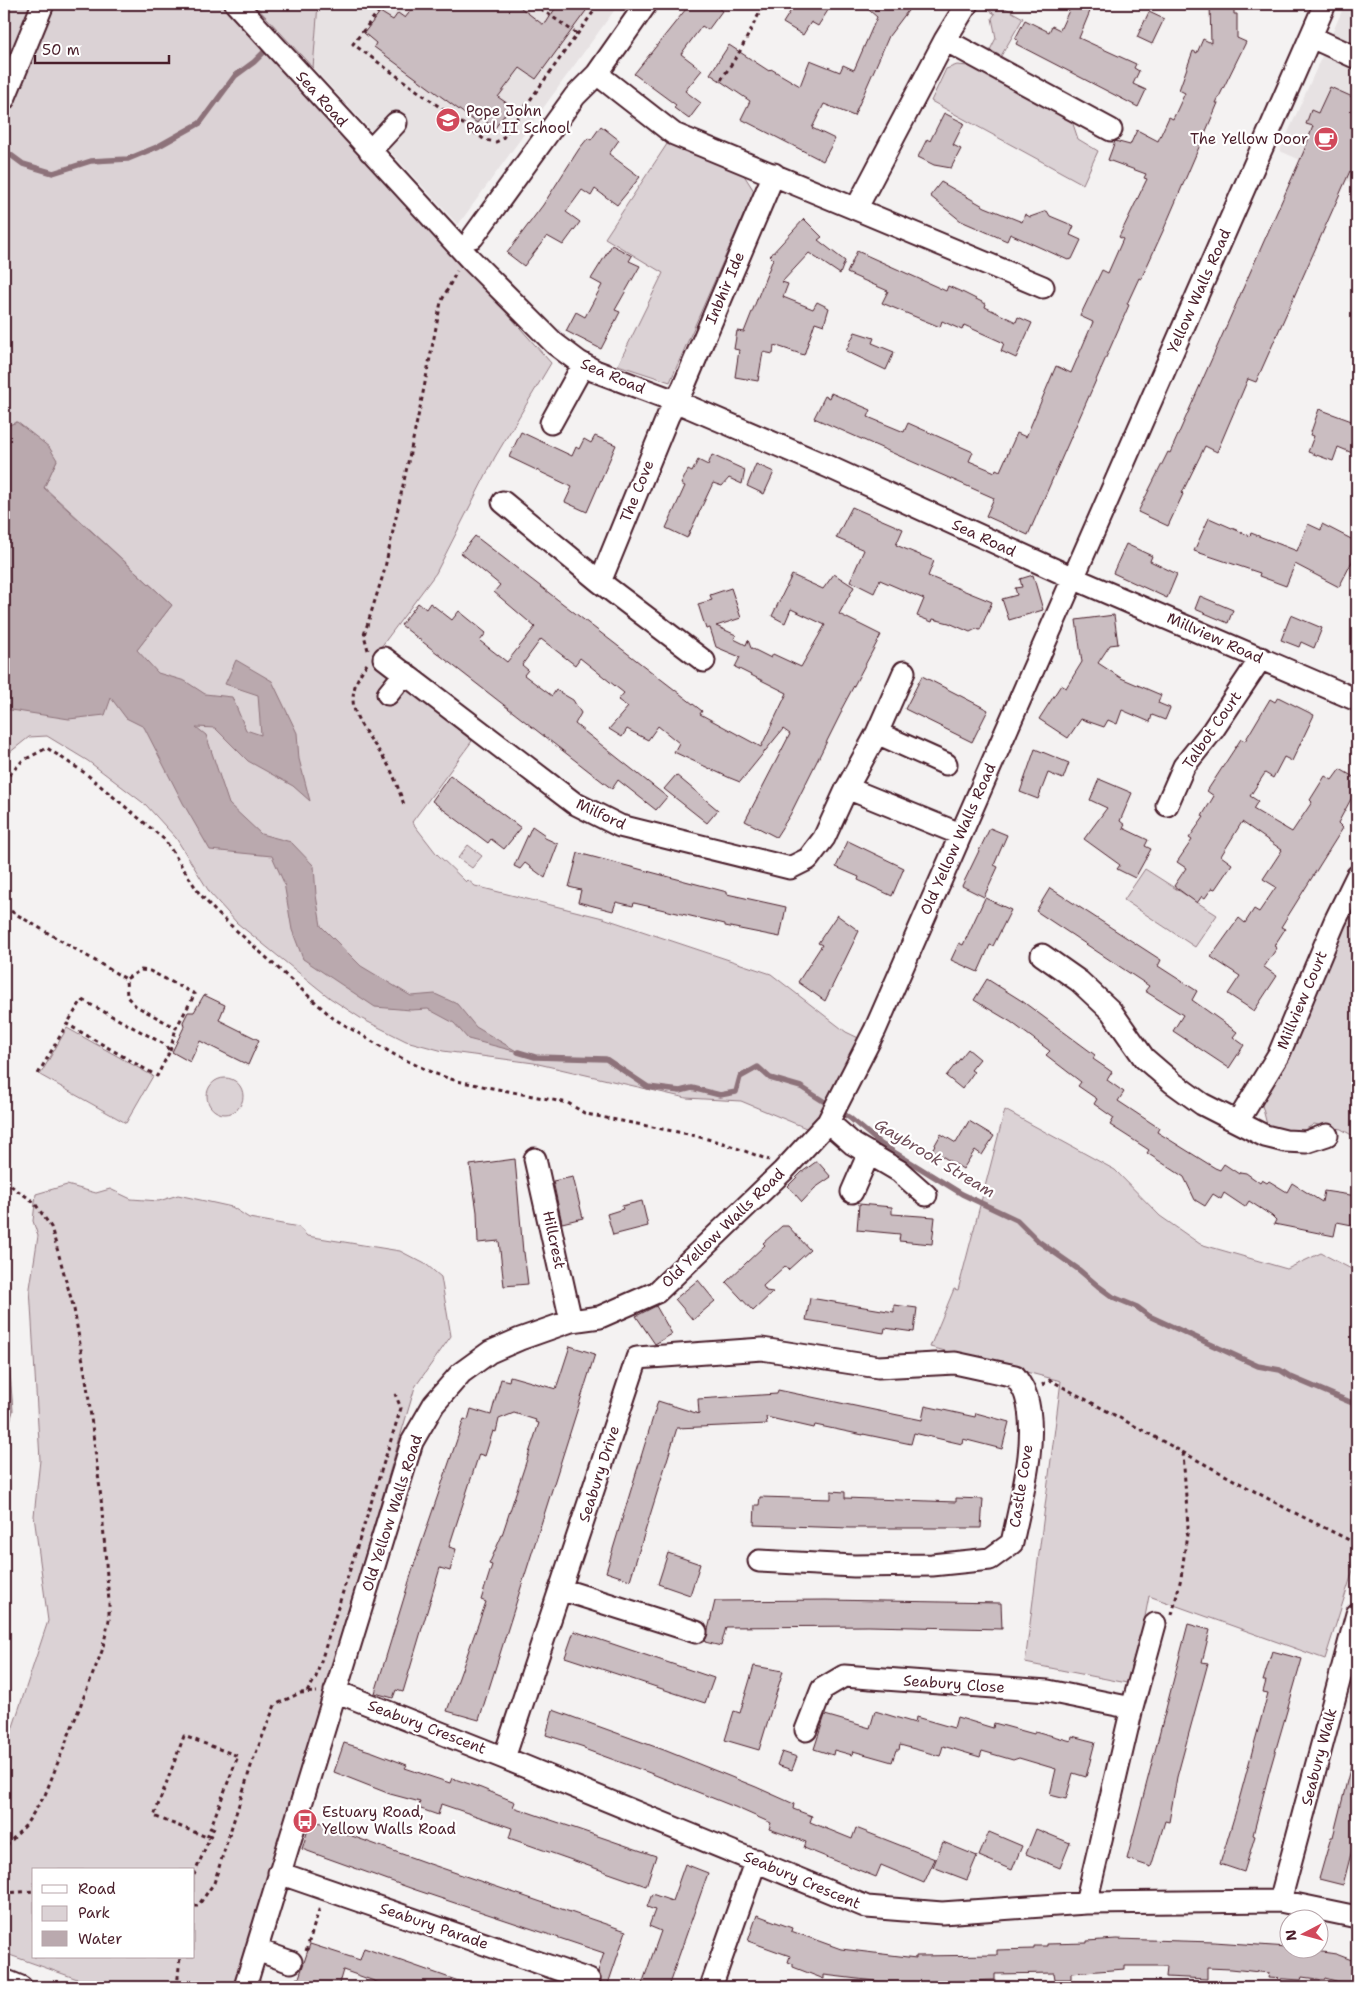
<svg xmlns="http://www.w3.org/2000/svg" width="1361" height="1991" font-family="'Shantell Sans',sans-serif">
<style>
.built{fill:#e7e2e3}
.green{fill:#dbd2d5;stroke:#927880;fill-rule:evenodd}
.water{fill:#baa9ae;stroke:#8d727a}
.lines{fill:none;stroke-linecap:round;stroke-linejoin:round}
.stream{stroke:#8d727a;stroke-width:5.5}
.building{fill:#cabdc1;stroke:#4a1f2b}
.minor-casing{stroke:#4a1f2b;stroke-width:25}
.path{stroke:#4a1f2b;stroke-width:3;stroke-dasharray:4 4;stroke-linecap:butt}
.minor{stroke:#fff;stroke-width:21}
.labels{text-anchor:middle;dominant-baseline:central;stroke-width:4.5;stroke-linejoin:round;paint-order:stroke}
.street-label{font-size:15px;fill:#4a1f2b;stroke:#fff}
.poi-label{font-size:15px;fill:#4a1f2b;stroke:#fff;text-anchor:start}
.water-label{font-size:16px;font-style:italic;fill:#714f59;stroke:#fff}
</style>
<rect width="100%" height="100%" fill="#f4f2f2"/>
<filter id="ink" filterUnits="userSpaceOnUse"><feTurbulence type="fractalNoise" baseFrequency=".02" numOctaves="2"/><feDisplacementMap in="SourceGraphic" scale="10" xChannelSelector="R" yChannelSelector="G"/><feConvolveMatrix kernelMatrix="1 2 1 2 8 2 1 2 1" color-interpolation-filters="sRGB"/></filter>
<g filter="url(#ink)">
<path class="built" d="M318 4H619L458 225 313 68Z
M1345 4H1357V185L1280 151Z"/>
<path class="green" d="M4 4H223L459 259 551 363 495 457 436 573 372 659 472 741 412 822 436 853 466 882 468 880 475 886 603 918 771 974 846 1032 869 1043 818 1133 741 1101 686 1098 534 1063 443 1051 406 1041 362 1019 330 998 237 923 210 893 176 838 146 805 88 761 47 736 29 737 4 757V709L110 698 136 651 172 605 44 487 57 460 17 422 4 427Z
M254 4H318L313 68Z
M984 4H998L1023 18 1001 56 990 50 996 38 992 18 995 14 982 6Z
M971 63 1071 118 1078 139 1098 151 1083 184 931 101 946 69 957 65 968 66Z
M669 141 742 172 754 191 670 382 618 365 663 273 605 238Z
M468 845 482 856 472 868 458 858Z
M1145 869 1217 915 1195 947 1124 900Z
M1351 908 1357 912V1138L1341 1129 1314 1124C1294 1138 1288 1132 1267 1125L1262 1105 1287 1058Z
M67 1028 153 1076 126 1123 40 1075Z
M207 1096a18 18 0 1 1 36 0a18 18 0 1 1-36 0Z
M1005 1110 1115 1170 1160 1216 1200 1244 1287 1269 1321 1253 1357 1272V1568L1354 1567 1325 1659 1149 1596 1132 1684 1025 1663 1061 1381 930 1347 954 1289 958 1290Z
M67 1185 96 1193 110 1189 131 1199 159 1201 178 1195 232 1207 249 1218 299 1227 307 1236 400 1251 427 1265 441 1277 451 1336 415 1387 236 1987H100L4 1953V1754L48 1621 34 1516 40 1460 30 1288 38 1236 33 1221 36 1194ZM34 1870H194V1957H34Z"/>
<path class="water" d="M17 422 49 447 57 460 44 488 172 605 137 650 158 673 185 681 205 694 232 697 246 730 261 735 258 695 225 684 236 660 272 681 297 733 299 759 310 801 293 786 248 761 215 728 196 727 206 735 229 804 261 834 291 842 314 866 316 895 321 926 361 966 411 996 435 994 457 1004 476 1027 518 1052 468 1039 454 1023 428 1009 411 1010 375 1007 303 959 292 930 284 883 272 856 210 850 183 803 144 727 126 718 111 698 105 715 69 719 4 709V427Z
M4 1329 7 1334 13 1411 4 1443Z"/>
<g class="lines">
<path class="stream" d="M4 150 23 164 53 173 91 161 128 159 157 147 200 123 235 76 254 62 266 50
M518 1052 535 1057 606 1059 648 1087 680 1091 692 1088 720 1095 736 1092 740 1077 758 1067 770 1078 801 1087 850 1118 881 1144 962 1194 1017 1220 1038 1241 1078 1269 1098 1286 1113 1297 1137 1307 1149 1316 1258 1366 1280 1370 1291 1377 1357 1405"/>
</g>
<path class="building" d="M416 4H516L542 24 546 23 558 4H591L536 79 520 68 498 97 511 106 495 128 481 118 477 123 374 47 376 43 364 33 380 12 393 20 398 13 405 18Z
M690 4H713L722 11 708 30 702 26 681 54 702 70 685 91 701 103 689 119 674 108 676 105 634 74Z
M795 4H832L818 26 811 22 803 35 783 23Z
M862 4H913L889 36 854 116 824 104 812 128 835 139 823 161 741 119 750 101 710 74 729 45 769 71 771 69 800 86 810 60 840 72 843 65 854 70 877 17Z
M1072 4H1093L1079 38 1136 64 1134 68 1139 71 1133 84 1146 90 1138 107 1016 44 1018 40 1015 39 1025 20 1049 32 1052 26 1060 30Z
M1210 4H1234V14H1237V38L1246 42 1216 103H1218L1163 231 1147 266 1141 279 1139 278 1127 304 1129 305 1028 535 986 516 994 498 814 418 825 396 829 398 831 393 871 410 868 417 904 432 908 423 973 452 969 461 995 472 996 469 1000 471 1017 433 1026 437 1056 366 1071 373 1093 322 1080 316 1102 270 1108 273 1123 239 1119 237 1147 179 1144 178 1146 174 1108 160 1115 141 1130 145 1137 130 1158 141 1169 117 1173 119 1185 93 1179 90 1193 51 1197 53 1203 39 1211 43Z
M1149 12 1164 19 1152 44 1137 37Z
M1330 87 1357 99V175L1350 171 1256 382 1248 379 1217 452 1205 446 1182 493 1183 494 1168 526 1138 512 1168 452 1170 453 1304 151 1313 126 1306 124 1311 110 1318 113Z
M944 113 964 123 953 145 961 149 951 168 934 165 918 157 927 139 930 141Z
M601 126 619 140 609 154 640 177 617 205 595 189 591 196 582 190 566 212 580 222 563 245 547 236 524 266 507 253 543 205 579 149 588 138 591 140Z
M941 182 985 207 1022 222 1025 214 1030 217 1047 211 1050 216 1074 226 1070 235 1081 240 1072 259 1068 260 1010 234 1007 241 961 221 930 196Z
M804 219 822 237 818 240 845 261 840 274 809 253 782 282 788 284 783 297 813 309 817 302 829 308 824 325 815 322 804 355 774 345 773 354 763 352 758 381 735 377 739 350 734 349 737 331 744 332 773 259 770 256Z
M612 245 632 256 629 261 640 266 615 310 620 312 601 349 566 331 576 312 585 317 602 285 591 279Z
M857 251 946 291 948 286 964 293 986 304 985 307 1016 322 1018 317 1032 323 1016 358 1001 351 1004 343 964 325 962 330 942 321 940 327 882 303 888 291 847 273Z
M855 332 874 338 872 343 894 352 886 370 846 351Z
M1319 409 1357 423V455L1338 447 1333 461 1308 452 1314 436 1310 435Z
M521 432 572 456 576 447 579 449 584 439 591 443 595 436 616 445 587 512 565 502 572 487 509 457Z
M712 455 745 470 742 484 729 478 722 486 713 483 687 538 666 528 685 486 681 484 688 470 692 472 698 460 708 465Z
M756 464 774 472 764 494 747 486Z
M852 507 903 529 896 545 934 561 928 576 992 602 980 630 976 629 970 632 949 623 933 619 932 622 917 616 924 599 880 580 874 593 850 581 864 550 836 538Z
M1209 518 1250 536 1251 533 1297 551 1308 524 1321 530 1322 524 1357 542V552L1339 587 1295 564 1286 586 1259 576 1260 573 1194 551Z
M475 536 675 690 702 711 700 714 761 747 787 693 735 667 740 657 716 647 710 628 706 629 698 604 712 600 710 595 731 588 741 618 716 626 736 635 734 639 746 645 748 640 751 648 771 658 773 654 801 667 825 625 791 609 785 623 772 616 792 575 823 589 834 574 854 587 839 614 881 635 841 710 842 711 790 815 776 837 745 821 790 734 783 729 740 782 730 778 674 752 679 743 658 726 648 740 627 729 622 737 609 729 628 707 618 700 624 693 580 658 575 665 541 639 522 665 528 670 524 675 552 696 556 690 573 700 581 713 575 724 667 797 656 810 618 780 612 789 401 625 418 603 426 609 430 603 452 620 459 611 486 633 480 641 507 662 535 627 494 592 500 585 461 553Z
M1126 544 1152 556 1150 561 1177 574 1167 598 1113 573Z
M1033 575 1043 610 1009 620 1002 599 1017 595 1015 588 1022 587 1020 579Z
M1200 596 1233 610 1228 623 1195 609Z
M1114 615 1118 644 1110 645 1098 663 1121 678 1161 695 1158 703 1170 708 1165 720 1152 715 1150 722 1122 710 1117 724 1108 720 1104 727 1081 719 1068 738 1039 719 1061 685 1066 688 1082 662 1076 620Z
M1291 615 1322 628 1314 648 1301 642 1299 647 1281 640Z
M922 676 988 710 972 742 905 709Z
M1278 697 1314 715 1292 761 1284 757 1273 778 1265 773 1250 796 1258 801 1253 809 1292 832 1312 802 1310 800 1325 776 1332 780 1340 769 1357 779V788L1338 823 1343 828 1281 927 1285 929 1274 946 1277 948 1264 967 1277 976 1254 1011 1228 994 1240 976 1211 957 1239 918 1245 923 1254 909 1259 912 1276 887 1263 879 1282 850 1242 822 1221 856 1232 864 1215 889 1212 888 1205 898 1202 896 1197 903 1174 886 1186 868 1177 862 1192 840 1189 838 1204 817 1202 816 1214 796 1207 791 1241 739 1245 741 1270 699 1275 702Z
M1035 749 1069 763 1063 779 1048 773 1038 799 1020 792Z
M450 775 521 828 504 849 491 839 488 843 432 801Z
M676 775 718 810 707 823 664 789Z
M1099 779 1132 793 1120 821 1125 825 1123 828 1148 840 1145 846 1151 849 1135 878 1117 869 1120 865 1084 839 1107 808 1090 800Z
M532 826 545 835 543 837 558 844 545 878 525 863 520 869 514 866Z
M990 828 1007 835 994 865 998 867 984 897 962 886Z
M848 841 904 868 892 896 858 880 859 877 836 867Z
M578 853 727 892V894L786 907 780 937 725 926V924L634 903 633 906 616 902 613 911 578 902 581 890 569 887Z
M1050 888 1161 960 1158 966 1197 991 1192 1000 1237 1032 1233 1037 1244 1045 1229 1068 1173 1031 1183 1015 1145 991 1149 986 1036 911Z
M985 898 1011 910 993 946 990 945 978 972 951 960 959 943 963 945Z
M837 915 859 931 825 1001 798 982 822 945 818 943Z
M987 979 1022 1001 1095 1055 1093 1059 1112 1072 1107 1080 1124 1092 1118 1101 1159 1128 1157 1132 1215 1168 1220 1170 1224 1164 1239 1174 1240 1172 1246 1173 1260 1183 1262 1180 1267 1183 1269 1181 1287 1192 1292 1183 1322 1202 1324 1191 1357 1196V1226L1337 1222 1334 1236 1274 1224 1276 1220 1272 1216 1249 1201 1245 1207 1224 1193 1221 1199 1213 1194 1205 1206 1195 1200 1184 1177 1147 1153 1149 1150 1110 1125 1114 1118 1094 1104 1097 1099 1078 1086 1081 1082 1046 1055 1050 1051 1011 1022 974 1000Z
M204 995 225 1005 219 1020 259 1040 248 1065 200 1041 190 1062 172 1052 184 1027 183 1022 188 1012H194Z
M968 1049 980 1059 971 1070 974 1072 962 1089 946 1076Z
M969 1121 994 1136 982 1155 975 1150 963 1169 932 1150 941 1134 956 1143Z
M515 1159 523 1252H524L528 1284 504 1286 499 1241 478 1243 477 1212 470 1165Z
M817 1161 831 1177 815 1188 802 1202 788 1186 802 1172Z
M573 1177 583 1218 562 1223 553 1181Z
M642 1201 648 1226 613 1235 607 1214 623 1209 622 1206Z
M859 1204 892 1207V1214L935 1217 932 1244 899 1241 900 1234 857 1230Z
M782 1226H788L810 1250 788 1270 785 1266 763 1286 766 1291 773 1292 753 1311 726 1282 765 1245 763 1243Z
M698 1280 715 1301 693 1320 675 1299Z
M810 1298 894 1312V1305L917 1308 914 1332 885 1328 884 1333 806 1320Z
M656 1306 672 1334 655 1344 636 1316Z
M570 1346 595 1354 479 1720 447 1711 486 1602 481 1600 492 1565 489 1564 502 1535 539 1423 535 1422 536 1420 514 1413 499 1419 496 1432 493 1431 485 1456 479 1454 449 1547 456 1549 450 1571 440 1568 403 1692 396 1690 393 1698 375 1693 414 1565 464 1419 468 1420 471 1409 491 1415 501 1379 509 1381 510 1376 556 1389Z
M778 1390 922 1420 925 1406 975 1417 976 1413 1009 1422 1002 1449 963 1439 962 1444 914 1433 911 1444 863 1434V1435L815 1425 814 1428 766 1417 767 1424 677 1428 630 1580 606 1572 658 1401 699 1414 698 1399 777 1394Z
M831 1491 845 1492V1498L956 1502V1498L983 1499 981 1528H850L754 1525 755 1505H759L760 1497 831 1499Z
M668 1553 700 1564 690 1595 658 1584Z
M826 1600 1001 1603 1002 1629 869 1626 726 1627 721 1646 705 1642 715 1601Z
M1188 1624 1210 1630 1202 1662 1208 1663 1177 1777 1169 1822 1165 1821 1151 1867 1127 1859Z
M574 1631 714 1678 705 1703 565 1657Z
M1272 1651 1302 1659 1269 1773 1253 1835 1255 1836 1244 1872 1220 1864 1236 1811 1268 1693 1263 1692 1266 1681H1263Z
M754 1666 783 1671 759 1750 725 1740 734 1711 740 1713Z
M553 1710 664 1750 756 1787 794 1804 793 1809 812 1816 810 1822 852 1839 856 1828 935 1859 924 1883 881 1865 876 1877 804 1848 806 1842 769 1829 771 1823 735 1807 650 1773 584 1749V1747L546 1735Z
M875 1711 915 1723 916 1717 954 1728 957 1717 993 1728 994 1723 1034 1734 1035 1731 1071 1741 1072 1736 1095 1742 1086 1777 1073 1773 1066 1799 1050 1795 1056 1769 1019 1758 1013 1760 982 1751 980 1757 943 1746 940 1756 900 1745 899 1750H896L892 1762 853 1751 852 1755 834 1750 833 1755 814 1749 825 1715 870 1728Z
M344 1743 373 1752 407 1765 405 1768 450 1783 452 1778 481 1788 515 1802 513 1807 656 1856 646 1886 509 1838 512 1828 441 1804 438 1815 418 1808 420 1802 390 1794 334 1772Z
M782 1752 797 1757 792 1770 777 1765Z
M1352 1761 1357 1762V1830L1343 1885 1319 1879 1331 1837H1333Z
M311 1820 339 1828 338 1831 427 1863 626 1931 607 1987H599L601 1978 598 1971 604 1953 413 1889 302 1849Z
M1036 1829 1070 1843 1060 1868 1026 1854Z
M989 1832 1022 1846 1012 1870 979 1856Z
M943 1842 977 1856 967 1880 933 1867Z
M685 1864 708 1873 668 1987H641L661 1931 649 1926 655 1910 647 1907 652 1894 672 1901Z
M757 1915 792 1928 791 1931 841 1949 916 1958V1956L997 1955V1950L1034 1949V1946H1047V1944L1087 1943V1941L1116 1939 1214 1942 1288 1947 1336 1954 1357 1962V1987L1325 1978 1324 1980 1302 1977 1301 1980 1268 1978 1269 1973 1231 1969 1207 1968V1979L1166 1977 1167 1966H1125V1969L1071 1973V1979H1055L1054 1973 995 1974V1980L909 1983 908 1985 824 1975V1979L793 1967V1964L788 1962 790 1956 748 1941Z
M310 1944 360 1960 364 1948 470 1985V1987H391L343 1970 338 1987H296Z"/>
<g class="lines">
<defs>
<path id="minor" d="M236 4 470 259 555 344 579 362 595 371 675 401 829 467 1073 578 1357 700
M1311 37 1357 58
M945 40 1111 130
M597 74 674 134 856 209 945 40 967 4
M4 99 43 4
M370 151 396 123
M856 209 1043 287
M473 237 575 96 597 74 646 4
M551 423 583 365
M503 502 600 582 704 661
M600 582 668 416 683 388 774 174
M384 658 574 803 620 826 790 868 808 859 824 838 847 788 877 733 904 672
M388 694 405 673
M877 733 946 764
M847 788 960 834
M1167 805 1184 766 1213 730 1261 658
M1042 955 1079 981 1111 1011 1144 1058 1173 1083 1202 1104 1265 1136 1285 1141 1306 1142 1327 1135
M1238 1121 1279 1054 1335 921 1357 876
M828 1122 853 1144 899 1171 926 1195
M535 1159 571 1321
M852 1192 869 1153
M560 1589 696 1632
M335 1691 504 1758 867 1907 942 1913 1086 1903 1280 1901 1357 1917
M806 1730 822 1689 844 1676 1048 1691 1132 1708
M504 1758 637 1358 762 1349 878 1367 955 1363 1015 1376C1019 1382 1024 1389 1026 1396 1039 1439 1021 1499 1012 1543L990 1559 932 1565 854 1566 759 1561
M279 1873 589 1980
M1280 1901 1357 1614
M1086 1903 1132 1708 1155 1624
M257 1950 291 1962
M4 1980 21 1987
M245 1987 412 1442 434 1404 461 1373 490 1352 520 1339 571 1321 600 1317 657 1292 783 1171 828 1122 875 1030 1325 4
M711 1987 756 1860"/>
</defs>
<use href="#minor" class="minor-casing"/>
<path class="path" d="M384 4 353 44 485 140 496 142 502 139 599 4
M534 4 577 34
M721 80 740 51 764 4
M368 650 364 635 384 572 421 403 441 302 457 271
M367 664C335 706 365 728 387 763 395 776 399 792 405 807
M4 781 22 761 47 748 85 773 165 840 199 893 216 912 333 1018 395 1055 433 1073 457 1081 568 1103 586 1114 688 1134 723 1143 769 1160
M4 907 126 979
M141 970 150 971 195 994 176 1028 136 1006 127 997 126 979Z
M170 1051 176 1028
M38 1074 67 1024 157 1076 170 1051 164 1044 82 1000 67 1024
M4 1181 34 1202 51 1227 74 1309 87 1385 101 1498 109 1602V1620L102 1651 45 1795 25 1826 4 1848
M1042 1385 1050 1380 1289 1510 1357 1544
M1172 1615 1181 1578 1188 1527 1183 1452
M307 1692 316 1677 401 1408 395 1394
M207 1837 238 1756 184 1736 154 1816 209 1838
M194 1875 215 1825
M4 1893 34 1891
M194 1906H198L214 1883 252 1763 275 1705 300 1693 317 1692
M306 1951 320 1907
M177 1987 180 1957
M295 1987 298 1978"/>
<use href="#minor" class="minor"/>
</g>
</g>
<defs>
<symbol id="school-disc" viewBox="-11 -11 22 22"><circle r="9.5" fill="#d1495b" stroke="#fff"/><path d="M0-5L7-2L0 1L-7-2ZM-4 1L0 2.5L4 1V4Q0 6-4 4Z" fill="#fff"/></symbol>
<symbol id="cafe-disc" viewBox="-11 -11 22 22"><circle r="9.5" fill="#d1495b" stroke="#fff"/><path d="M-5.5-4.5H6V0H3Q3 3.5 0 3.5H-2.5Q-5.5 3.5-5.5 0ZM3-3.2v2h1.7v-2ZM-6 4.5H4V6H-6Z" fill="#fff"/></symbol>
<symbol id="bus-disc" viewBox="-11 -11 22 22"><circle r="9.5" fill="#d1495b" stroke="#fff"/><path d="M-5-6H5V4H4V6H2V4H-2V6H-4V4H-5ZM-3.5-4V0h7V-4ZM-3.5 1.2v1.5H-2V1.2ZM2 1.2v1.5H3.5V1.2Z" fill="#fff"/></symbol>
</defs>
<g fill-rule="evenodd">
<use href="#school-disc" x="434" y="106" width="28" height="28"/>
<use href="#cafe-disc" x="1312" y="125" width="28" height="28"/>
<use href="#bus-disc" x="291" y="1807" width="28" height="28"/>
</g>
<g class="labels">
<g class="street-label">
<text transform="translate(322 99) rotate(48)">Sea Road</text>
<text transform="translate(725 288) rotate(-67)">Inbhir Ide</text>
<text transform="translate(1199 291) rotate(-66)">Yellow Walls Road</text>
<text transform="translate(613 376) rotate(23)">Sea Road</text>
<text transform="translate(637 491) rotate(-68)">The Cove</text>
<text transform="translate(984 538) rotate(25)">Sea Road</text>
<text transform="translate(1215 638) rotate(24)">Millview Road</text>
<text transform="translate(1212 730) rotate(-55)">Talbot Court</text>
<text transform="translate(601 814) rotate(25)">Milford</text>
<text transform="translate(958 839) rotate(-66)">Old Yellow Walls Road</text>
<text transform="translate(1302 1000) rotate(-67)">Millview Court</text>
<text transform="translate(723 1228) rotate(-44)">Old Yellow Walls Road</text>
<text transform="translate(554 1240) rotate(78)">Hillcrest</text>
<text transform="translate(599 1474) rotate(-72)">Seabury Drive</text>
<text transform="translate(1021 1486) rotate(-81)">Castle Cove</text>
<text transform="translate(392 1513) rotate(-72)">Old Yellow Walls Road</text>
<text transform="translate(954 1684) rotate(4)">Seabury Close</text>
<text transform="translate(427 1727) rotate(21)">Seabury Crescent</text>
<text transform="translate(1319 1757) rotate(-75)">Seabury Walk</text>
<text transform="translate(802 1880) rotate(23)">Seabury Crescent</text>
<text transform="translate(434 1926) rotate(19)">Seabury Parade</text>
</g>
<g class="poi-label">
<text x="466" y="111">Pope John<tspan x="466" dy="17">Paul II School</tspan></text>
<text x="1308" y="139" text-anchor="end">The Yellow Door</text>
<text x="322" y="1812">Estuary Road,<tspan x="322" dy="17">Yellow Walls Road</tspan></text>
</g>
<g class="water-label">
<text transform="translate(935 1158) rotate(31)">Gaybrook Stream</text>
</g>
</g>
<rect width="1361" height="1991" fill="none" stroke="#fff" stroke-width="20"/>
<rect x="10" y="10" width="1341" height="1971" fill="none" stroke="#4a1f2b" stroke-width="2" filter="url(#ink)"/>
<rect x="32" y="1868" width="162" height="90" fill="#ffffff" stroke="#b7a5aa"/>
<rect x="42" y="1885" width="25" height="8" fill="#ffffff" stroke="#b7a5aa"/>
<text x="78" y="1894" font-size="15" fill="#4a1f2b">Road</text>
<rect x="42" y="1906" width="25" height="15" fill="#dbd2d5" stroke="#b7a5aa"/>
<text x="78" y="1918" font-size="15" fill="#4a1f2b">Park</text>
<rect x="42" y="1931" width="25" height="15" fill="#baa9ae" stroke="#b7a5aa"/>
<text x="78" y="1944" font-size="15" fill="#4a1f2b">Water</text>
<g transform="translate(1304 1934) rotate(264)"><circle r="24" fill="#ffffff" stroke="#b7a5aa"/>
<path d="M0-4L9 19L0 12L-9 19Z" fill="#d1495b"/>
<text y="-8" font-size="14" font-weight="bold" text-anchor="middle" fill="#4a1f2b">N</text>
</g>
<path d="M35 55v8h134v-8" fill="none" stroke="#4a1f2b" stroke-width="2.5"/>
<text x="42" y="55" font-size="15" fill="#4a1f2b" stroke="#ffffff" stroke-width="4" paint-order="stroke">50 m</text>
</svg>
